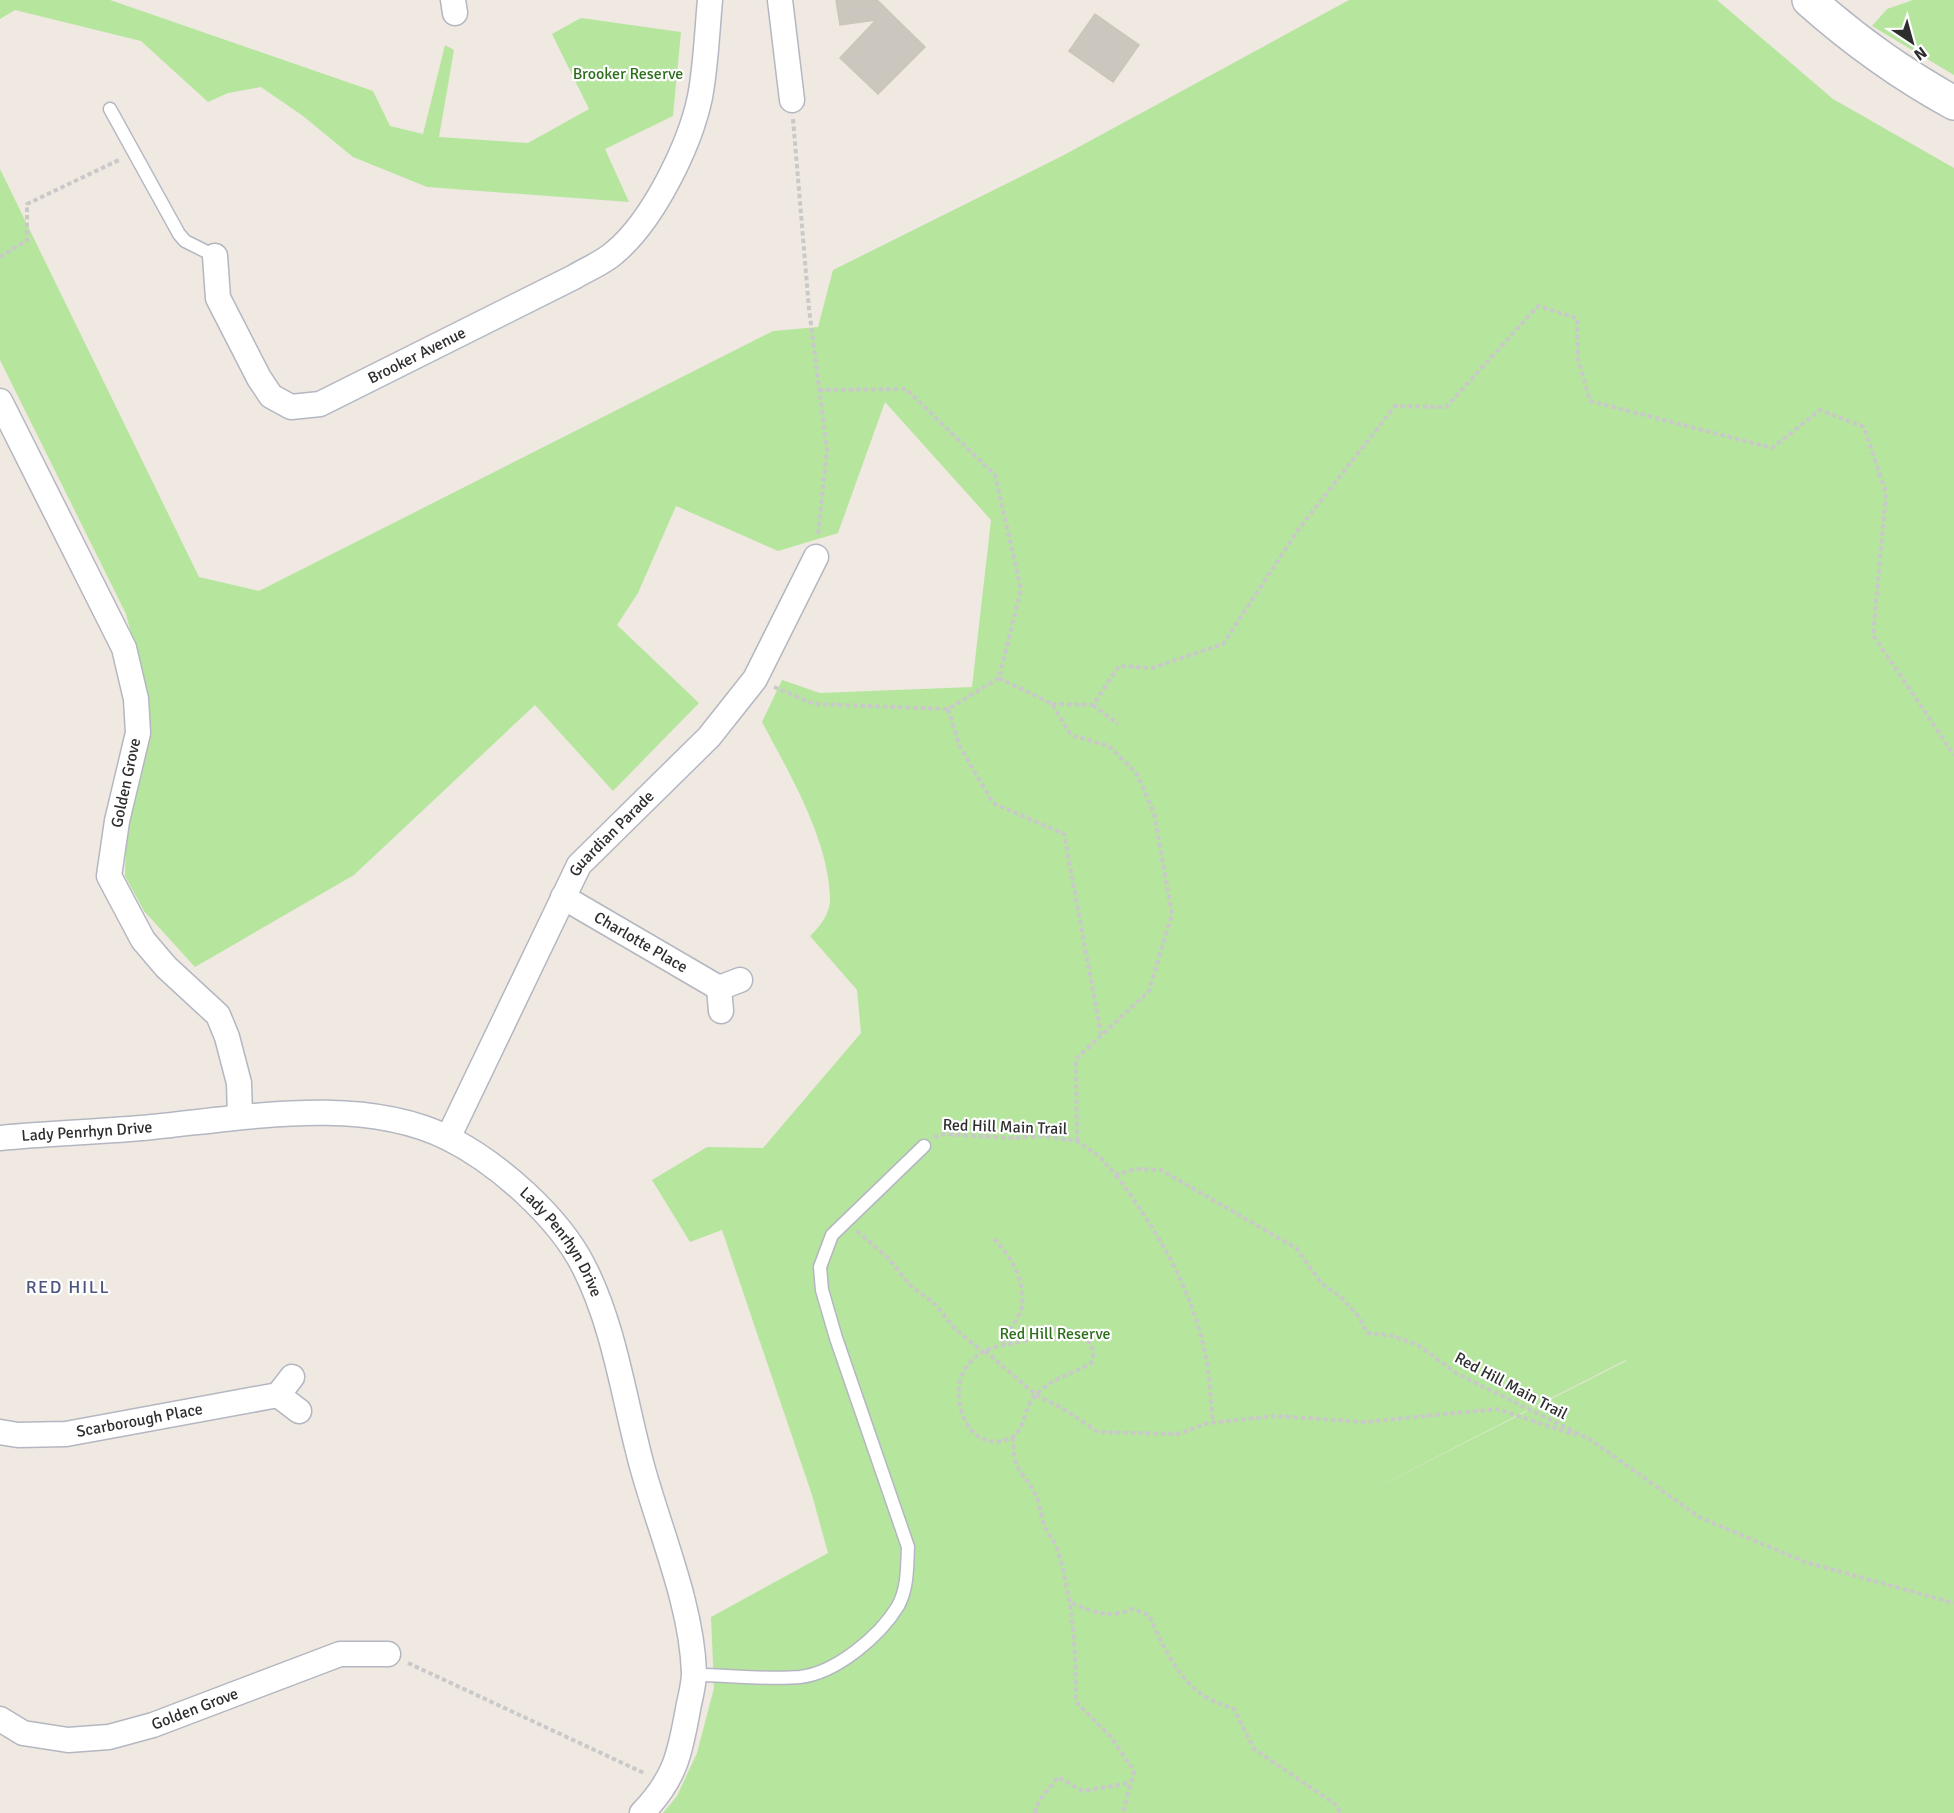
<svg xmlns="http://www.w3.org/2000/svg" width="1954" height="1813" font-family="Signika,sans-serif">
<style>
.green{fill:#b6e59e;fill-rule:evenodd}
.building{fill:#cbc7bf;stroke:#cbc5ba;stroke-width:1.5}
.lines{fill:none;stroke-linecap:round;stroke-linejoin:round}
.lane-casing{stroke:#b4b7c1;stroke-width:15}
.street-casing{stroke:#b4b7c1;stroke-width:27}
.secondary-casing{stroke:#b4b7c1;stroke-width:36}
.path{stroke:#c9c9c9;stroke-width:4;stroke-dasharray:4.5 3;stroke-linecap:butt}
.lane{stroke:#fff;stroke-width:12}
.street{stroke:#fff;stroke-width:24}
.secondary{stroke:#fff;stroke-width:33}
.labels{text-anchor:middle;dominant-baseline:central;stroke-width:4.5;stroke-linejoin:round;paint-order:stroke}
.park-label{font-size:16px;fill:#2c6e1b;stroke:#fff}
.street-label{font-size:16px;fill:#2e2e2e;stroke:#fff}
.neighbourhood-label{font-size:18px;letter-spacing:1.5px;fill:#4d5680;stroke:#fff}
</style>
<rect width="100%" height="100%" fill="#efe9e1"/>
<path class="green" d="M0 0H110L373 91 390 126 423 134 445 45 454 50 439 137 528 143 589 109 552 34 581 18 681 32 673 116 605 149 629 202 427 187 353 157 303 116 261 87 228 93 208 102 141 41 15 10 0 19Z
M1349 0H1717L1833 99 1954 168V1813H663L677 1796 697 1753 714 1688 711 1617 828 1553 812 1495 722 1230 690 1242 652 1180 707 1147 763 1148 861 1033 857 990 810 936C821 926 831 912 830 897 828 838 789 773 762 722L782 680 820 693 972 687 991 520 885 402 838 533 778 551 676 506 638 593 617 625 699 703 613 791 535 705 354 875 195 967 144 911 125 876 126 845 136 788 144 683 126 614 0 360V169L199 577 259 591 773 331 818 327 833 270 1064 155ZM1626 1360V1361L1348 1502Z
M1913 0H1954V75L1872 26 1887 9Z"/>
<path class="building" d="M836 0H877L925 47 878 94 840 58 876 20 840 25Z
M1095 14 1139 45 1113 82 1069 51Z"/>
<g class="lines">
<defs>
<path id="lane" d="M110 109 179 234 185 241 215 256
M694 1675C729 1675 766 1680 800 1677 836 1673 880 1636 898 1606 908 1588 907 1566 908 1547L836 1338 822 1290 820 1267 832 1235 924 1146"/>
<g id="street">
<path d="M453 0 455 13"/>
<path d="M780 0 792 100"/>
<path id="s1" d="M215 256 218 298 259 378 271 396 291 407 320 404 574 277C587 269 603 263 614 253 653 221 690 145 700 97 706 65 707 32 710 0"/>
<path d="M0 401 124 648 136 699 138 733 117 821 109 876 143 940 166 967 218 1015 227 1037 239 1083 240 1116"/>
<path id="s2" d="M563 897 719 988 740 980"/>
<path d="M719 988 721 1011"/>
<path id="s3" d="M0 1138C51 1133 102 1132 152 1127 245 1118 361 1095 448 1138 498 1163 559 1217 584 1267 615 1328 624 1400 642 1466 660 1532 692 1605 694 1673 694 1685 690 1698 688 1709 680 1754 675 1779 642 1813"/>
<path id="s4" d="M448 1138 579 865 709 737 755 679 816 557"/>
<path d="M278 1395 299 1411"/>
<path id="s5" d="M0 1432 18 1435 66 1434 278 1395 292 1377"/>
<path id="s6" d="M0 1719 23 1733 68 1740 109 1737 153 1725 340 1654H388"/>
</g>
<path id="secondary" d="M1809 0C1854 40 1901 74 1954 103"/>
</defs>
<use href="#lane" class="lane-casing"/>
<use href="#street" class="street-casing"/>
<use href="#secondary" class="secondary-casing"/>
<path class="path" d="M793 119 809 309 827 450 818 535
M0 257 27 240V204L121 159
M999 678 1052 704 1071 735 1109 746 1137 774 1154 813 1172 914 1149 991 1076 1059 1077 1141
M774 687 814 704 948 709 999 678 1021 589 995 475 906 389 819 390
M1052 704 1093 705 1119 666 1152 668 1223 644 1298 530 1395 406 1446 407 1538 306 1577 318 1578 359 1590 401 1772 448 1820 410 1864 427 1886 493 1873 635 1954 755
M1093 705 1118 724
M948 709 960 747 993 803 1064 834 1101 1034
M934 1137 944 1134 1011 1138 1042 1136 1077 1141 1099 1156 1116 1175 1136 1169 1161 1170 1296 1248 1322 1284 1340 1296 1359 1317 1367 1333 1393 1336 1418 1345 1456 1373 1591 1440 1699 1517 1805 1562 1954 1603
M1116 1175C1159 1233 1194 1291 1207 1363 1210 1383 1211 1403 1213 1423
M857 1231 888 1258 910 1285 936 1305 955 1329 983 1352
M994 1239C1011 1256 1025 1280 1022 1306 1020 1317 1008 1333 1002 1343
M1053 1329C1076 1331 1084 1329 1094 1352L1091 1363C1071 1375 1048 1379 1033 1398 1023 1411 1025 1433 1008 1439 967 1455 946 1393 967 1366 984 1343 1008 1346 1032 1339 1039 1336 1046 1332 1053 1329Z
M985 1351 1036 1395 1062 1408 1098 1432 1178 1434 1208 1423 1276 1416 1364 1422 1497 1409 1576 1435
M1013 1437C1013 1477 1024 1468 1037 1498 1041 1508 1041 1520 1046 1529 1049 1536 1055 1541 1057 1549 1073 1599 1076 1650 1076 1702L1111 1737 1134 1771 1123 1813
M1072 1603C1093 1612 1110 1619 1132 1609L1149 1615C1161 1643 1178 1679 1204 1696 1213 1702 1225 1705 1234 1709L1254 1749 1335 1804 1341 1813
M408 1663 646 1774
M1035 1813 1039 1801 1058 1777 1083 1791 1130 1783"/>
<use href="#lane" class="lane"/>
<use href="#street" class="street"/>
<use href="#secondary" class="secondary"/>
</g>
<g class="labels">
<g class="park-label">
<text x="628" y="74">Brooker Reserve</text>
<text x="1055" y="1334">Red Hill Reserve</text>
</g>
<g class="street-label">
<text stroke="none"><textPath href="#s1" startOffset="314">Brooker Avenue</textPath></text>
<text transform="translate(126 783) rotate(-78)">Golden Grove</text>
<text stroke="none"><textPath href="#s4" startOffset="348">Guardian Parade</textPath></text>
<text stroke="none"><textPath href="#s2" startOffset="90">Charlotte Place</textPath></text>
<text transform="translate(1005 1127) rotate(2)">Red Hill Main Trail</text>
<text stroke="none"><textPath href="#s3" startOffset="87">Lady Penrhyn Drive</textPath></text>
<text stroke="none"><textPath href="#s3" startOffset="609">Lady Penrhyn Drive</textPath></text>
<text transform="translate(1511 1386) rotate(28)">Red Hill Main Trail</text>
<text stroke="none"><textPath href="#s5" startOffset="141">Scarborough Place</textPath></text>
<text stroke="none"><textPath href="#s6" startOffset="204">Golden Grove</textPath></text>
</g>
<g class="neighbourhood-label">
<text x="68" y="1287">RED HILL</text>
</g>
</g>
<g transform="translate(1912 42) rotate(144)" stroke="#ffffff" stroke-width="4.5" paint-order="stroke">
<path d="M0-4.5L10 22L0 15L-10 22Z" fill="#2e2e2e"/>
<text y="-9" font-size="16" font-weight="bold" text-anchor="middle" fill="#2e2e2e">N</text>
</g>
</svg>
